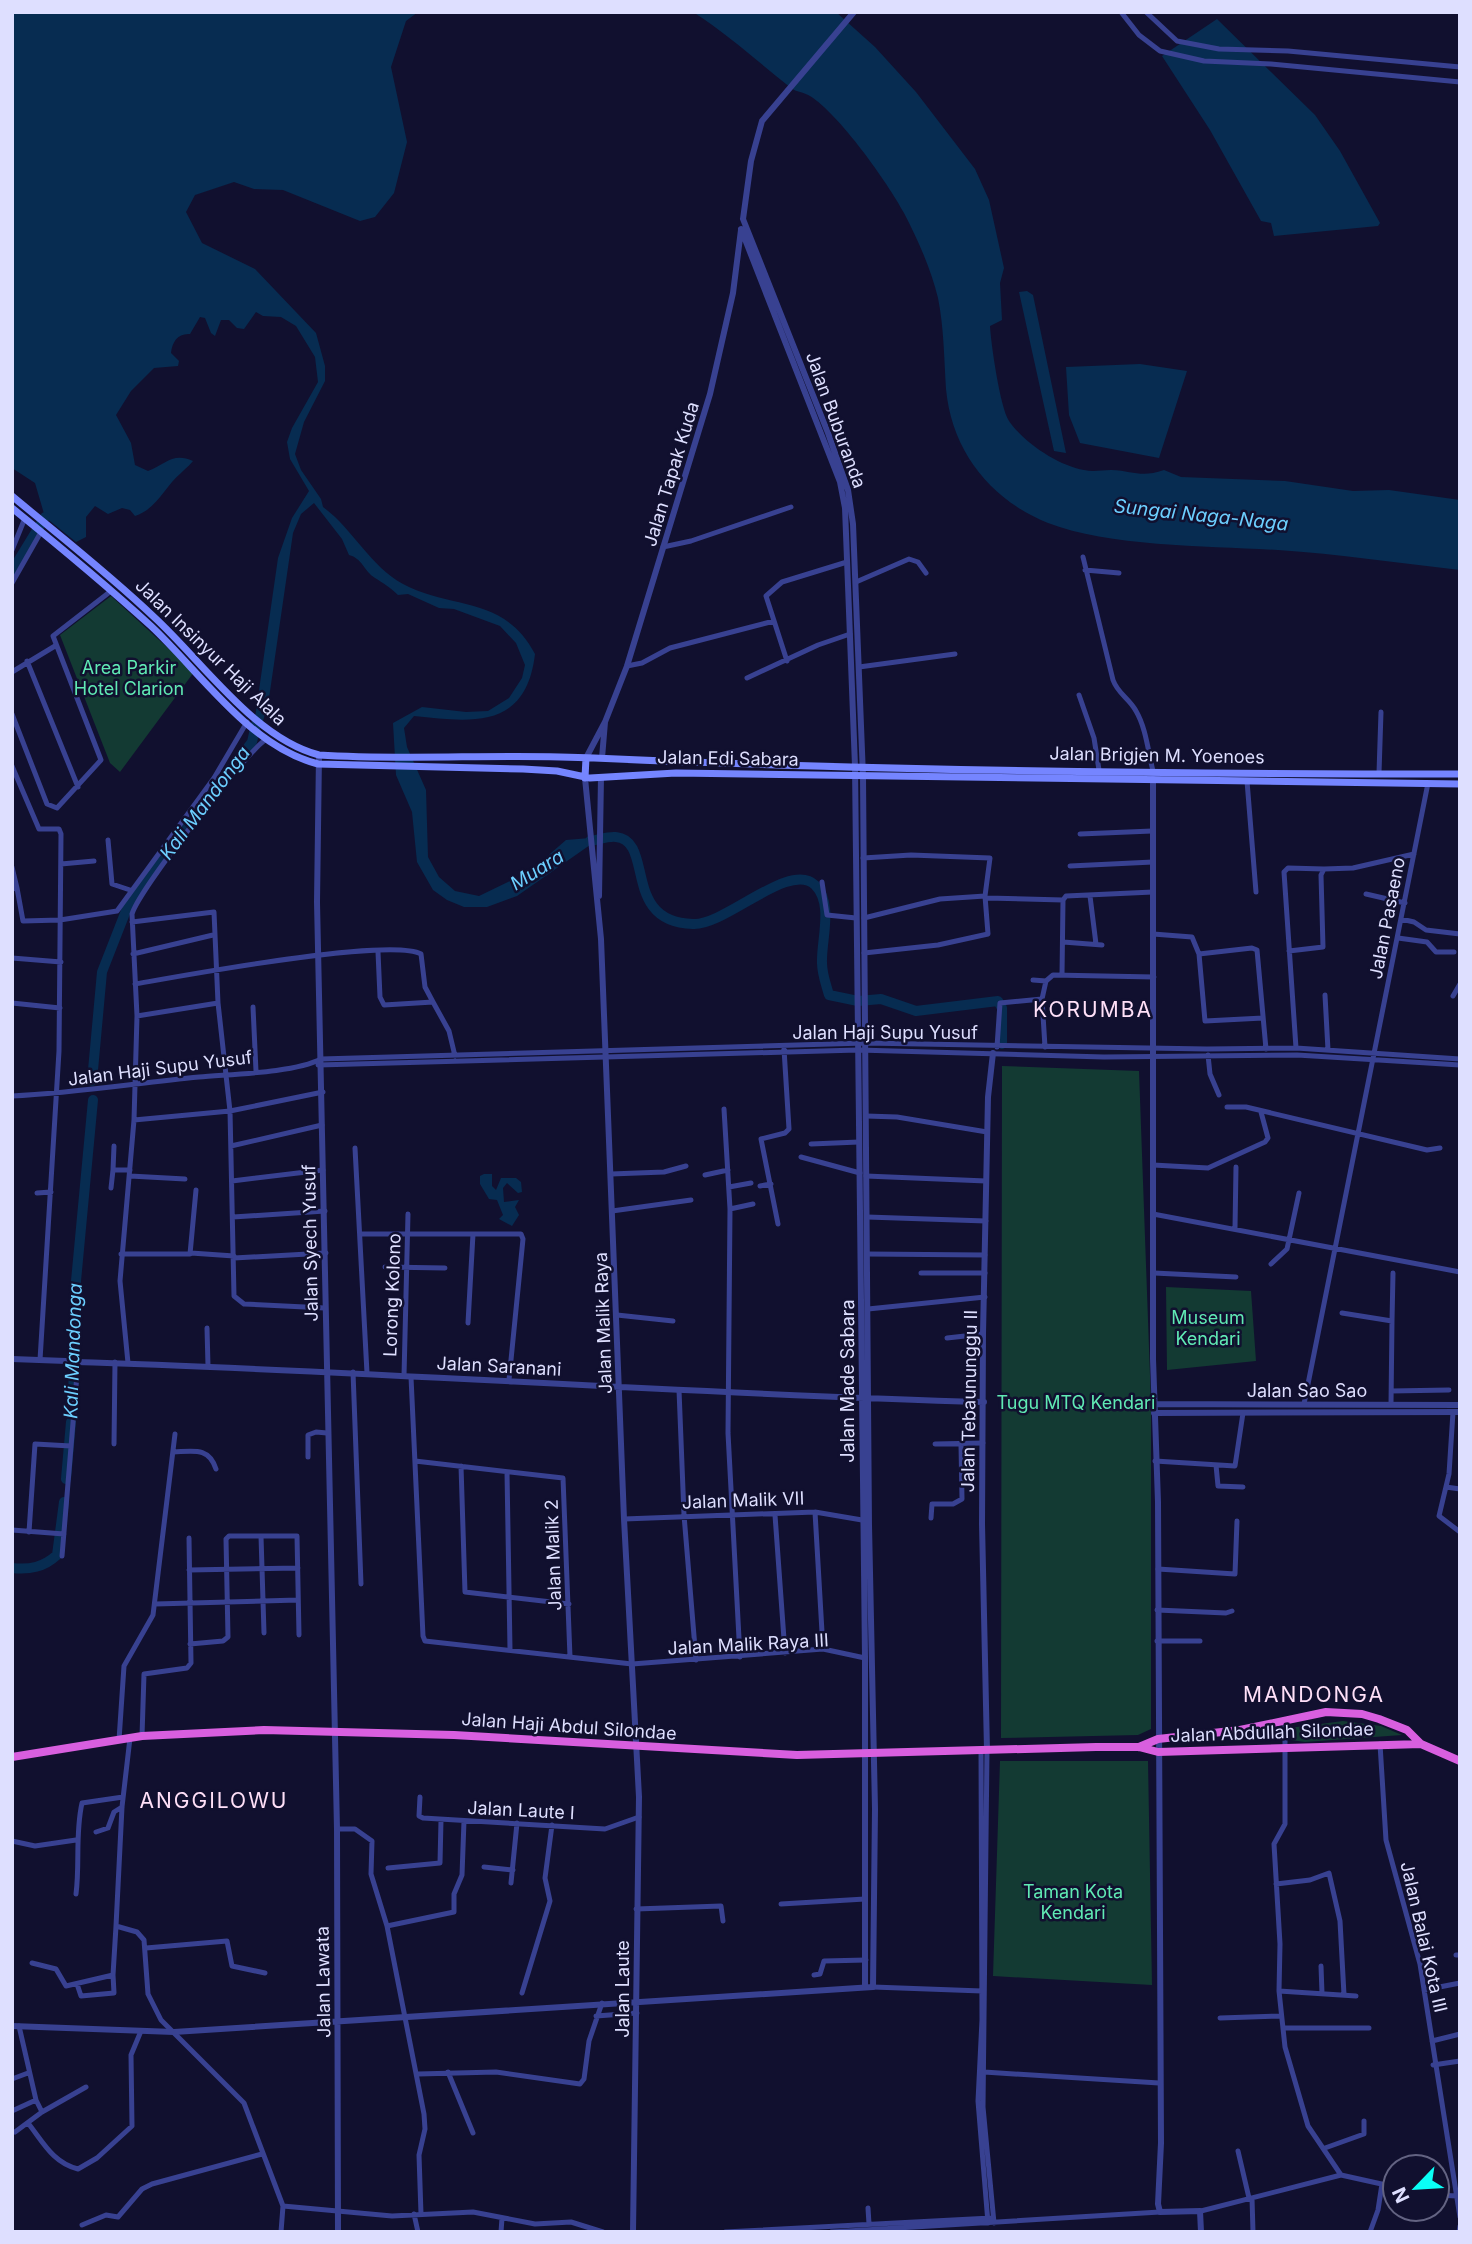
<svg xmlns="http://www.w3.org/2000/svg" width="1472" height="2244" font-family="Inter,sans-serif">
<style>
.green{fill:#133a33}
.water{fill:#072c51}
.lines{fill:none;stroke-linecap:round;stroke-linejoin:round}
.river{stroke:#072c51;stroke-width:10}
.minor{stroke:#384191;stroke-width:5}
.tertiary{stroke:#384191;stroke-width:6}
.secondary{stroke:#7585ff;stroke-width:7}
.trunk{stroke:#d85fdf;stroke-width:8}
.labels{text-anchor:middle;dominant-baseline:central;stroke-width:5;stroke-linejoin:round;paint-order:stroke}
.street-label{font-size:18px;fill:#dedfff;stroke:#11102f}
.park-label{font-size:18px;fill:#60eab4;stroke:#11102f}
.water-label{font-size:19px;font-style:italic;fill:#6ccfff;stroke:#11102f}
.quarter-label{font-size:21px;letter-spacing:2px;fill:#ffe0f8;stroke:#11102f}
</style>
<rect width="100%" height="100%" fill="#11102f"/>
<path class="green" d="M111 596 194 672 120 772 110 763 60 635Z
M1002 1066 1139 1071 1151 1403V1729L1138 1735 1001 1738Z
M1166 1287 1251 1291 1256 1361 1167 1370Z
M1343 1721 1381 1726 1402 1735 1305 1742 1291 1740 1289 1728Z
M1000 1761H1148L1152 1985 993 1976Z"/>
<path class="water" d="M12 12H418L406 21 391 67 407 142 394 193 375 217 360 221 283 190 254 189 234 182 195 195 186 212 202 243 255 269 316 333 325 366V381L304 422 295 454 301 470 321 499 323 507C352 528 370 566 403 584 452 610 504 595 535 654 526 730 472 722 414 716L404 728 407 747 426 790 428 857 439 877 455 891 479 896 510 881 520 880 566 840 590 838V845L517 896 487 907H464L447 900 433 890 417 862 412 812 396 775 393 723 422 707 466 712 488 711 509 698 522 678 525 665 516 643 500 626 454 609 439 608 408 594 398 595C390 587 383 583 375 578 364 571 362 558 349 555L342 539 314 503 301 514 293 533 268 705 262 724 255 718 278 558 292 518 309 491 290 459 287 442 292 428 318 382 315 357 296 326 281 317 263 316 256 312 244 329 237 328 229 320H221L215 336 211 333 205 318 200 317 190 334C178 333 172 342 171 353L179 361 178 366 154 368 131 391 116 415 131 443 135 465 148 471C166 464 173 452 193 461 189 466 186 468 181 473 165 486 157 509 135 516L130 510 122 508 108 514 95 506 86 517V537L76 542 45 517 35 483 12 468Z
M693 12H836L875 47 916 92 975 169 989 200 1004 268 1000 283 1002 320 990 326C991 344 1000 407 1009 421 1024 443 1059 466 1084 470 1093 472 1102 470 1111 470 1134 471 1141 478 1164 470L1181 477 1285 481 1353 491 1389 490 1460 500V570C1399 563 1338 554 1278 550 1210 546 1110 547 1048 523 991 500 952 452 946 389 944 359 944 328 938 298 931 269 918 240 904 213 888 183 839 114 810 96 804 92 796 92 791 88 758 62 729 35 693 12Z
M1217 19 1315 115 1340 151 1380 223 1378 226 1274 236 1271 223 1261 221 1210 130 1162 56Z
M1027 291 1033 295 1066 453 1054 451 1019 292Z
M1140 364 1187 371 1159 458 1080 443 1069 415 1066 367Z
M484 1174H492V1186L496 1190 501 1178H516L521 1182 522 1192 518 1193 507 1183 503 1188 504 1202 519 1200 515 1207 519 1215 512 1226 499 1219 503 1215 497 1200 489 1199 480 1184V1176Z"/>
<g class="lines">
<path class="river" d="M12 571 45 517
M590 841C598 840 608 836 616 837 655 841 621 922 693 924 725 926 790 860 815 885 834 904 821 940 822 963 822 974 826 984 829 995L858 1001 881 999 916 1011 998 1001 1002 1008V1044
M92 1081 102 972 129 903 252 742 257 720
M73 1399 76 1281 93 1100
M66 1479 71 1422
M12 1568C30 1570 44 1567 57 1555L64 1502"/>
<path class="minor" d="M1121 12 1139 35 1160 51 1204 61 1271 64 1460 82
M1146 12 1177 41 1219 49 1288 51 1460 67
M663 547 691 541 791 507
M12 550 25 518
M1083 557 1113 680C1118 694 1129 698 1136 711 1146 728 1148 751 1153 771
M1085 570 1119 573
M856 582 909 559 918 562 926 573
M12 583 41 532
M27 661 78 787
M787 661 766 596 782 582 847 562
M627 666 642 663 670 648 774 621
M859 667 955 654
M12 672 55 646
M747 678 818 645 850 634
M1079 695 1094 738 1099 770
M12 714 47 804 57 808 101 760 53 636 111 591
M12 766 39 829H59L61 834 59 1051 40 1360
M1379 773 1381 712
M1247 781 1256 892
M1080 834 1152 831
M108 840 112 884 130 890
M863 858 911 855 990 858 985 896 988 934 938 945 864 953
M61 864 94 861
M1070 866 1153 862
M12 867 17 888 12 889
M822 882 827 915 856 918
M17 888 23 921 60 920 117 911 214 778 247 722
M1366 894 1405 903
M1090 896 1096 944
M987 898 1063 900 1066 896 1153 892
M864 918 940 899 985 896
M1401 919 1414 922 1426 930 1460 934
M132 922 214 912 218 1003 230 1111 234 1296 244 1304 325 1308
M1153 934 1192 937 1199 954 1252 948 1257 950 1266 1049
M1398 938 1427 942 1436 952H1454
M1063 942 1102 945
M1289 951 1323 947 1321 875 1324 869 1353 868 1414 854
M133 954 213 935
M1199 954 1205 1021 1263 1018
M12 958 61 962
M1062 975 1063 900
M1033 980 1046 981 1053 975 1154 977
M135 984C181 976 390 937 421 954L425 987 433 1002 384 1005 380 997 378 952
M1325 995 1328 1050
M1453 996 1460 984
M433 1002 449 1031 455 1056
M12 1003 60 1008
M253 1007 256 1071
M137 1016 218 1003
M997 1047 1000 1003 1042 999
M1045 1047 1042 999 1046 981
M1296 1048 1284 872 1288 868 1324 869
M1208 1055 1210 1074 1219 1095
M318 1065 858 1050 1104 1057 1297 1055 1460 1065
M12 1096C75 1093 137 1083 199 1077 231 1074 294 1073 321 1059L865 1043 1207 1049 1296 1048 1460 1059
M1227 1107H1246L1427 1150 1440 1148
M724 1109 730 1209 728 1433 740 1657
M866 1116 897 1117 987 1132
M134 1120 230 1111 323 1092
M811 1144 859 1142
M231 1146 322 1125
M355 1148 367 1373
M801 1157 860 1173
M1153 1165 1208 1168 1265 1142 1268 1138 1261 1112
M113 1170 114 1146
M611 1174 664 1172 686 1166
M705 1175 728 1170
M130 1176 185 1179
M866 1176 986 1181
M232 1181 323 1170
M760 1186 771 1184
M729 1187 751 1183
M111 1188 113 1170H130
M37 1193 51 1192
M730 1209 753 1204
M612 1211 691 1200
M1153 1214 1460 1272
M233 1217 325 1211
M867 1217 986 1221
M778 1224 761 1139 785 1133 789 1129 784 1049
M1235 1228 1236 1167
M360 1234H521L523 1239 509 1380
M191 1253 234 1256
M121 1254H190L196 1190
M867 1254 985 1255
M234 1258 326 1253
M1271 1264 1287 1249 1299 1193
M385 1267 445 1268
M921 1273H985
M1154 1273 1236 1277
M868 1309 985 1297
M1342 1313 1392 1321 1391 1404
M617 1315 673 1321
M1392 1321 1393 1273
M468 1323 473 1234
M207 1328 208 1366
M947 1338 983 1334
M128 1363 120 1281 134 1120 137 1016 132 914C139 890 243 756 265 740
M353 1372 361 1584
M404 1376 408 1214
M411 1377 423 1636 425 1641 632 1664 823 1649 865 1658
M679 1390 684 1515 696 1660
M1391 1391 1449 1390
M1304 1404 1428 783
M1453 1412 1449 1474 1439 1516 1460 1532
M114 1444 115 1362
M935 1444 983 1443
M174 1452C194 1451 209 1447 216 1469
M308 1457V1435L316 1432 327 1433
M415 1461 563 1478 570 1657
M1155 1461 1235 1466 1243 1413
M1216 1465 1218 1486 1243 1487
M461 1466 465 1592 569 1604
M507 1472 510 1649
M1446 1487 1460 1489
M815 1512 823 1649
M775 1515 785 1653
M931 1518 932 1504H953L962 1499 961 1445
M624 1519 815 1512 862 1520
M12 1530 64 1534
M29 1532 35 1444 71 1446
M261 1536 264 1633
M62 1556 78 1362
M1158 1569 1235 1574 1237 1521
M189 1570 298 1568
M155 1604 298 1600
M1157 1610 1226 1613 1232 1611
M1157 1641H1200
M190 1644 223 1641 228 1637 226 1539 229 1536H297L299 1635
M1285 1721V1824L1274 1844 1280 1944 1279 1991 1285 2047 1308 2126 1341 2175
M142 1736 144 1674 187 1668 191 1663 189 1538
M130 1738 122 1807 116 1926 137 1932 144 1940 148 1994 161 2020 244 2103 283 2206 392 2216 473 2212 535 2224 571 2222 603 2232
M119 1740 124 1666 153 1615 175 1434
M1380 1744 1386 1840 1420 1964 1460 2217
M981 1750 982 2020 978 2101 988 2223
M987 1750 983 2107 994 2223
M420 1797 419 1816 423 1818 605 1829 639 1817
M337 1829H355L372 1841 371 1874 387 1926 424 2114 425 2129 419 2155 421 2214
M96 1832 108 1828 114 1812 122 1807
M12 1841 35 1846 76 1840
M484 1867 513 1870
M388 1868 440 1863 441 1820
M511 1883 517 1823
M1276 1884 1310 1880 1329 1873 1340 1921 1344 1995
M76 1894C80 1863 75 1834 82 1803L123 1797
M781 1904 865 1899
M636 1909 721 1906 723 1921
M387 1926 454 1912V1894L462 1875 464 1821
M146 1948 227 1941 232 1966 265 1973
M1456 1955H1460
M32 1963 56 1969 66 1986 113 1975 116 1926
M1321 1966 1322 1993
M814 1975 820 1974 824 1961 866 1960
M77 1984 81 1996 114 1993 113 1975
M873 1987 982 1991
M1424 1990 1460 1983
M1279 1991 1356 1996
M522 1993 550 1901 545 1878 552 1825
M596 2016 637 2013
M1220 2018 1280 2016
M1283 2028H1369
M1432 2041 1460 2034
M1433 2065 1460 2061
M448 2072 473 2133
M984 2072 1159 2083
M418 2074 496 2072 580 2084 584 2079 589 2041 602 2003
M12 2079 28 2073
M12 2111 36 2100 19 2026
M42 2112 86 2087
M28 2123C43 2142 53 2163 78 2169L97 2158 132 2126 131 2055 141 2031
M15 2132 42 2112 36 2100
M1325 2148 1364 2134V2121
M1238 2151 1249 2198
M1437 2195 1457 2196
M1252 2198 1253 2232
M868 2208 869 2224
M1201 2211 1341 2175 1395 2187
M414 2214 418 2232
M82 2225 106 2215 118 2217 142 2189 152 2184 262 2154
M281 2232 283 2206
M501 2232 502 2218
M725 2232 991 2218
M831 2232 1160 2212
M1370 2232 1378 2210 1382 2184
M1459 2232 1460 2226"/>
<path class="tertiary" d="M743 219 751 161 762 121 854 12
M741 229 840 482 845 508 855 766 865 1658V1987
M319 755 317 902 337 1829 338 2232
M586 758 605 722 627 666 710 394 733 293 741 230
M602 758 605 722
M585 778 601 939 624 1519 639 1797 633 2232
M1153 779V1359L1158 1502 1161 2143 1158 2204 1160 2212 1200 2211 1201 2232
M599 896 601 777
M12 1359 66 1361
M75 1362C378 1371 681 1394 984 1402
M1153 1404 1460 1405
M1154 1413 1460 1412
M987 1750 982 1524 983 1334 988 1097 993 1053
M12 2026 174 2032 873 1987 875 1809 869 1525 863 776 853 524 848 490 828 433 743 219"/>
<path class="secondary" d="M12 496C60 536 109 574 154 617 203 662 254 738 319 755 411 761 503 753 594 758 882 771 1171 774 1460 774
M12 508C59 546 106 585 151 626 201 673 250 747 318 764L523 769 557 771 590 778 676 773 1460 784
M585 778 586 758"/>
<path class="trunk" d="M1139 1747 1158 1739 1240 1730 1326 1712 1362 1714 1379 1719 1407 1730 1421 1744 1460 1761
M12 1757 142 1736 264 1730 454 1735 797 1755 1096 1747H1139L1158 1752 1421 1744"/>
</g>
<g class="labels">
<g class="street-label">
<text transform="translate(836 420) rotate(70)">Jalan Buburanda</text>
<text transform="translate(671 474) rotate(-73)">Jalan Tapak Kuda</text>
<text transform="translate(211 652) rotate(44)">Jalan Insinyur Haji Alala</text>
<text transform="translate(1157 755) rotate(1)">Jalan Brigjen M. Yoenoes</text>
<text transform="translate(728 758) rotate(1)">Jalan Edi Sabara</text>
<text transform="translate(1387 918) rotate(-79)">Jalan Pasaeno</text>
<text x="885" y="1032">Jalan Haji Supu Yusuf</text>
<text transform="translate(160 1068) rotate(-7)">Jalan Haji Supu Yusuf</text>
<text transform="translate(310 1243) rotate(-91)">Jalan Syech Yusuf</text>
<text transform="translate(392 1295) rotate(-88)">Lorong Kolono</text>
<text transform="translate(603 1323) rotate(-92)">Jalan Malik Raya</text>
<text transform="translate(499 1366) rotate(3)">Jalan Saranani</text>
<text transform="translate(847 1381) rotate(-90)">Jalan Made Sabara</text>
<text x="1307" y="1390">Jalan Sao Sao</text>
<text transform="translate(969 1401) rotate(-89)">Jalan Tebaununggu II</text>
<text transform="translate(743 1500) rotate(-2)">Jalan Malik VII</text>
<text transform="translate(553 1555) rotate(-92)">Jalan Malik 2</text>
<text transform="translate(748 1644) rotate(-3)">Jalan Malik Raya III</text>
<text transform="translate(569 1726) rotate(4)">Jalan Haji Abdul Silondae</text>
<text transform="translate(1272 1732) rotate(-2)">Jalan Abdullah Silondae</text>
<text transform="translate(521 1810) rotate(3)">Jalan Laute I</text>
<text transform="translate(1424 1937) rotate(77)">Jalan Balai Kota III</text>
<text transform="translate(323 1982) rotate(-91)">Jalan Lawata</text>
<text transform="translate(622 1989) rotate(-90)">Jalan Laute</text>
</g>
<g class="park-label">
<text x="129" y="667">Area Parkir<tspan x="129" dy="21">Hotel Clarion</tspan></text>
<text x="1208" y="1317">Museum<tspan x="1208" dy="21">Kendari</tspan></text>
<text x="1076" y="1402">Tugu MTQ Kendari</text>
<text x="1073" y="1891">Taman Kota<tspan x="1073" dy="21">Kendari</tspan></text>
</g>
<g class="water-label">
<text transform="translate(1201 515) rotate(6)">Sungai Naga-Naga</text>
<text transform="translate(205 803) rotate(-53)">Kali Mandonga</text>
<text transform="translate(537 870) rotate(-32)">Muara</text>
<text transform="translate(73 1351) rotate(-88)">Kali Mandonga</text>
</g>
<g class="quarter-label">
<text x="1093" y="1009">KORUMBA</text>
<text x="1314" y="1694">MANDONGA</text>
<text x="214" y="1800">ANGGILOWU</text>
</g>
</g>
<rect width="1472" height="2244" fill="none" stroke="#dedfff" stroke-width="28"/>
<g transform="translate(1416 2188) rotate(245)"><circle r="33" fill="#11102f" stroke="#636382" stroke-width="2"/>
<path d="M0-5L12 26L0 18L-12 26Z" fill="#0afff6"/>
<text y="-10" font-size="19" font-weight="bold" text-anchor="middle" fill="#dedfff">N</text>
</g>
</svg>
